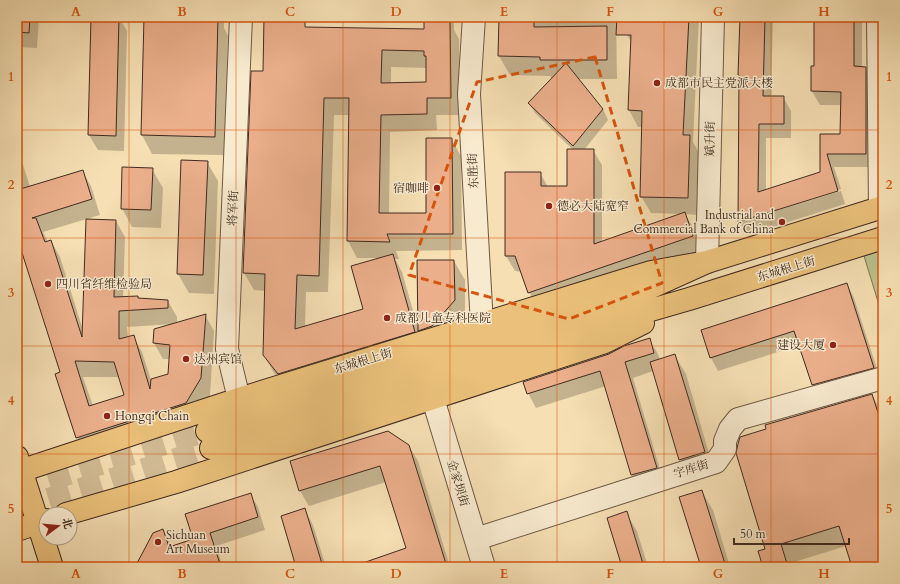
<svg xmlns="http://www.w3.org/2000/svg" width="900" height="584" font-family="Cardo,'Noto Serif SC',serif">
<style>
.green{fill:#bbc28d;stroke:#7e7656}
.shadow{fill:#0003;fill-rule:evenodd}
.building{fill:#ebaf8b;stroke:#402b1f;fill-rule:evenodd}
.lines{fill:none;stroke-linecap:round;stroke-linejoin:round}
.major-tunnel{stroke:#d1bb95;stroke-width:22;stroke-dasharray:22 11;stroke-linecap:butt}
.minor-casing{stroke:#6d5844;stroke-width:24}
.major-casing{stroke:#402b1f;stroke-width:24}
.minor{stroke:#f8eace;stroke-width:22}
.major{stroke:#eac07a;stroke-width:22}
.marked{fill:none;stroke:#d7540e;stroke-width:3;stroke-dasharray:8 5;stroke-linejoin:round}
.grid{fill:none;stroke:#d7540e;stroke-width:1;stroke-opacity:0.55}
.poi-dot{fill:#8f2418;stroke:#f8eace;stroke-width:1.5}
.labels{text-anchor:middle;dominant-baseline:central;stroke-width:3;stroke-linejoin:round;paint-order:stroke}
.poi-label{font-size:12px;fill:#402b1f;stroke:#f8eace;text-anchor:start}
.street-label{font-size:12px;fill:#402b1f;stroke:#f8eace}
.neatline{fill:none;stroke:#d7540e;stroke-width:1.5}
.grid-label{font-size:13px;text-anchor:middle;font-weight:bold;fill:#d7540e}
</style>
<rect width="100%" height="100%" fill="#f5dfb3"/>
<filter id="stains"><feTurbulence type="fractalNoise" baseFrequency=".005" numOctaves="4"/><feColorMatrix values="0 0 0 0 .2 0 0 0 0 .09 0 0 0 0 .02 0 0 0 .5 -.17"/></filter>
<radialGradient id="worn" r=".72"><stop offset=".6" stop-color="#630" stop-opacity="0"/><stop offset="1" stop-color="#630" stop-opacity=".3"/></radialGradient>
<path class="green" d="M883 250V318L864 256Z"/>
<path class="shadow" d="M17 17H39L37 48 17 47Z
M92 17H119L127 31 124 151 98 150 89 135Z
M145 17H224V28L228 36 225 155 152 154 142 135Z
M265 17H454V30L459 39 460 115H436L437 130 390 132 389 214H427L451 139 461 156 462 250 396 251 399 259H395L402 272 418 328 454 261 465 280V319L289 390 274 373 264 355 266 291 254 290 244 273 252 72H264ZM287 20 425 23V30L286 27ZM391 67 427 68V83L391 84ZM334 115H350L348 241 357 258H380L364 310 305 327 306 292H328Z
M500 17H616L617 79H577L603 109 608 120 584 150H593L602 165V242L682 214 651 213 641 196 643 127H638L629 110 632 43 627 35 628 17H699L693 142 699 153 698 215 685 214 694 229 702 251 538 308 529 292 522 272 515 271 506 256V173H540L548 187H568L573 150 535 113 529 103 552 79 550 76 510 75 499 56Z
M741 17H773L771 97H783L791 111V138H766V190L821 173V135H841L842 105H820L812 91V67H815V17H862V68H865L873 81V167H834L841 189 745 218V220L841 191 845 204 747 235 739 221Z
M17 146 30 187 82 171 91 186 100 215 43 232 48 242 51 241 60 257 83 330 116 221 125 237 123 298 138 297 139 299 168 301 177 317V323L205 315 214 331 210 395 194 419 86 453 77 437 61 373 22 249 17 250ZM174 324 154 343 163 359H170L169 375 151 380 142 352 133 336 128 338 127 327ZM83 377H120L126 396 93 406Z
M207 162 218 181 214 294 189 293 178 274Z
M152 169 163 188 161 228 132 227 122 208Z
M847 284 854 298 881 381 820 398 813 385 800 345 718 371 711 358 702 331Z
M649 339 658 354 660 360 675 356 686 374 714 471 691 478 680 459 653 371 633 378 664 483 640 490 632 475 606 386 536 408 528 393 609 355Z
M872 395 883 415V567H853L846 546 791 563 793 567H764L766 550Z
M409 446 418 461 450 567H354L407 549 386 482 309 506 300 491Z
M702 492 713 510 730 567H702Z
M250 494 258 507 265 530 216 546 223 567H136L163 531 172 547 194 540Z
M305 510 313 525 326 567H297Z
M626 513 637 531 648 567H623Z"/>
<path class="building" d="M17 17H30L29 33 17 32Z
M91 17H119L116 136 88 135Z
M144 17H218L215 137 141 135Z
M264 17H305V27L424 29V21H450L451 98H427V114L381 115 379 213H426V138H452L453 234H387L390 242 347 241 349 98H324L319 276 297 275 295 329 363 309 351 266 393 254 415 332 278 374 263 355 265 274 243 273 251 71H263ZM382 50 424 51V56H426V82L381 83Z
M499 17H534V27L607 26V60H540V57L498 56Z
M617 17H689L683 135H690L688 198 640 197 642 111 628 110 631 35H616Z
M740 17H765L763 96H784V124H759L758 192 820 172V134H840L841 92 811 91V66H814V17H854V66L866 67V154H827L838 191 738 222 739 75H738Z
M566 63 603 109 573 146 528 103Z
M567 149H594V244L685 212 693 236 528 293 515 256H505V172H541V186H567Z
M181 160 208 161 203 275 177 274Z
M122 167 153 168 151 210 121 209Z
M83 170 92 199 32 218H36L45 242 51 240 82 337 86 219 116 220 114 297 138 296V298L168 300V308L119 311V339L134 335 150 389 151 379 168 374 170 345 153 343 154 329 206 314 201 378 186 403 76 438 55 374 60 372 17 237V190ZM75 361 114 362 124 395 89 406Z
M417 260H454L455 300 432 326 418 331Z
M847 283 874 368 812 385 794 331 710 358 701 330Z
M650 338 654 353 625 362 657 468 631 475 600 371 527 394 523 382 609 354 624 346Z
M675 354 705 452 679 460 650 362Z
M872 394 883 428V567H852L839 526 781 544 788 567H763L758 551 765 549 736 453 738 444 740 437 766 429 765 425Z
M388 431 409 445 447 567H358L357 565 406 548 380 466 299 491 290 461Z
M702 490 726 567H701L679 497Z
M251 493 258 517 210 533 221 567H135L153 533 163 529 169 547 193 539 185 514Z
M305 508 323 567H296L281 516Z
M627 511 644 567H622L607 518Z"/>
<g class="lines">
<path class="major-tunnel" d="M17 490 207 431
M17 509 211 448"/>
<defs>
<path id="minor" d="M474 17 469 94 482 325
M878 17 880 208
M707 262 713 17
M239 399 227 349 241 17
M433 399 484 567
M476 539 716 462 725 449V441L730 429 738 419 883 378"/>
<path id="major" d="M207 431 645 290 707 262 883 207
M211 448 589 328 689 299 883 238
M17 457 52 567
M17 472 239 399 589 291 651 272 707 262
M66 514 176 482 605 342 643 323
M17 530 46 520"/>
</defs>
<use href="#minor" class="minor-casing"/>
<use href="#major" class="major-casing"/>
<use href="#minor" class="minor"/>
<use href="#major" class="major"/>
</g>
<path class="marked" d="M595 57 662 283 569 319 409 275 477 82Z"/>
<path class="grid" d="M129 17V567M236 17V567M343 17V567M450 17V567M557 17V567M664 17V567M771 17V567M17 130H883M17 238H883M17 346H883M17 454H883"/>
<g class="poi-dot">
<circle cx="657" cy="83" r="4"/>
<circle cx="437" cy="188" r="4"/>
<circle cx="549" cy="206" r="4"/>
<circle cx="782" cy="222" r="4"/>
<circle cx="48" cy="284" r="4"/>
<circle cx="387" cy="318" r="4"/>
<circle cx="833" cy="345" r="4"/>
<circle cx="186" cy="359" r="4"/>
<circle cx="107" cy="416" r="4"/>
<circle cx="158" cy="542" r="4"/>
</g>
<g class="labels">
<g class="poi-label">
<text x="665" y="83">成都市民主党派大楼</text>
<text x="429" y="188" text-anchor="end">宿咖啡</text>
<text x="557" y="206">德必大陆宽窄</text>
<text x="774" y="215" text-anchor="end">Industrial and<tspan x="774" dy="14">Commercial Bank of China</tspan></text>
<text x="56" y="284">四川省纤维检验局</text>
<text x="395" y="318">成都儿童专科医院</text>
<text x="825" y="345" text-anchor="end">建设大厦</text>
<text x="194" y="359">达州宾馆</text>
<text x="115" y="416">Hongqi Chain</text>
<text x="166" y="535">Sichuan<tspan x="166" dy="14">Art Museum</tspan></text>
</g>
<g class="street-label">
<text transform="translate(710 139) rotate(-89)">斌升街</text>
<text transform="translate(473 171) rotate(-93)">东胜街</text>
<text transform="translate(233 208) rotate(-88)">将军街</text>
<text transform="translate(786 269) rotate(-17)">东城根上街</text>
<text transform="translate(363 361) rotate(-17)">东城根上街</text>
<text transform="translate(691 469) rotate(-17)">字库街</text>
<text transform="translate(458 483) rotate(73)">金家坝街</text>
</g>
</g>
<rect width="900" height="584" fill="none" stroke="#f5dfb3" stroke-width="44"/>
<g transform="translate(58 526) rotate(74)"><circle r="19" fill="#f8eace" stroke="#ae9e88"/>
<path d="M0-3L7 15L0 10L-7 15Z" fill="#8f2418"/>
<text y="-6" font-size="11" font-weight="bold" text-anchor="middle" fill="#402b1f">北</text>
</g>
<path d="M734 538v6h115v-6" fill="none" stroke="#402b1f" stroke-width="2"/>
<text x="740" y="538" font-size="12" fill="#402b1f" stroke="#f8eace" stroke-width="3" paint-order="stroke">50 m</text>
<rect x="22" y="22" width="856" height="540" class="neatline"/>
<g class="grid-label">
<text x="76" y="16">A</text>
<text x="182" y="16">B</text>
<text x="290" y="16">C</text>
<text x="396" y="16">D</text>
<text x="504" y="16">E</text>
<text x="610" y="16">F</text>
<text x="718" y="16">G</text>
<text x="824" y="16">H</text>
<text x="11" y="81">1</text>
<text x="889" y="81">1</text>
<text x="11" y="189">2</text>
<text x="889" y="189">2</text>
<text x="11" y="297">3</text>
<text x="889" y="297">3</text>
<text x="11" y="405">4</text>
<text x="889" y="405">4</text>
<text x="11" y="513">5</text>
<text x="889" y="513">5</text>
<text x="76" y="578">A</text>
<text x="182" y="578">B</text>
<text x="290" y="578">C</text>
<text x="396" y="578">D</text>
<text x="504" y="578">E</text>
<text x="610" y="578">F</text>
<text x="718" y="578">G</text>
<text x="824" y="578">H</text>
</g>
<rect width="100%" height="100%" filter="url(#stains)"/>
<rect width="100%" height="100%" fill="url(#worn)"/>
</svg>
